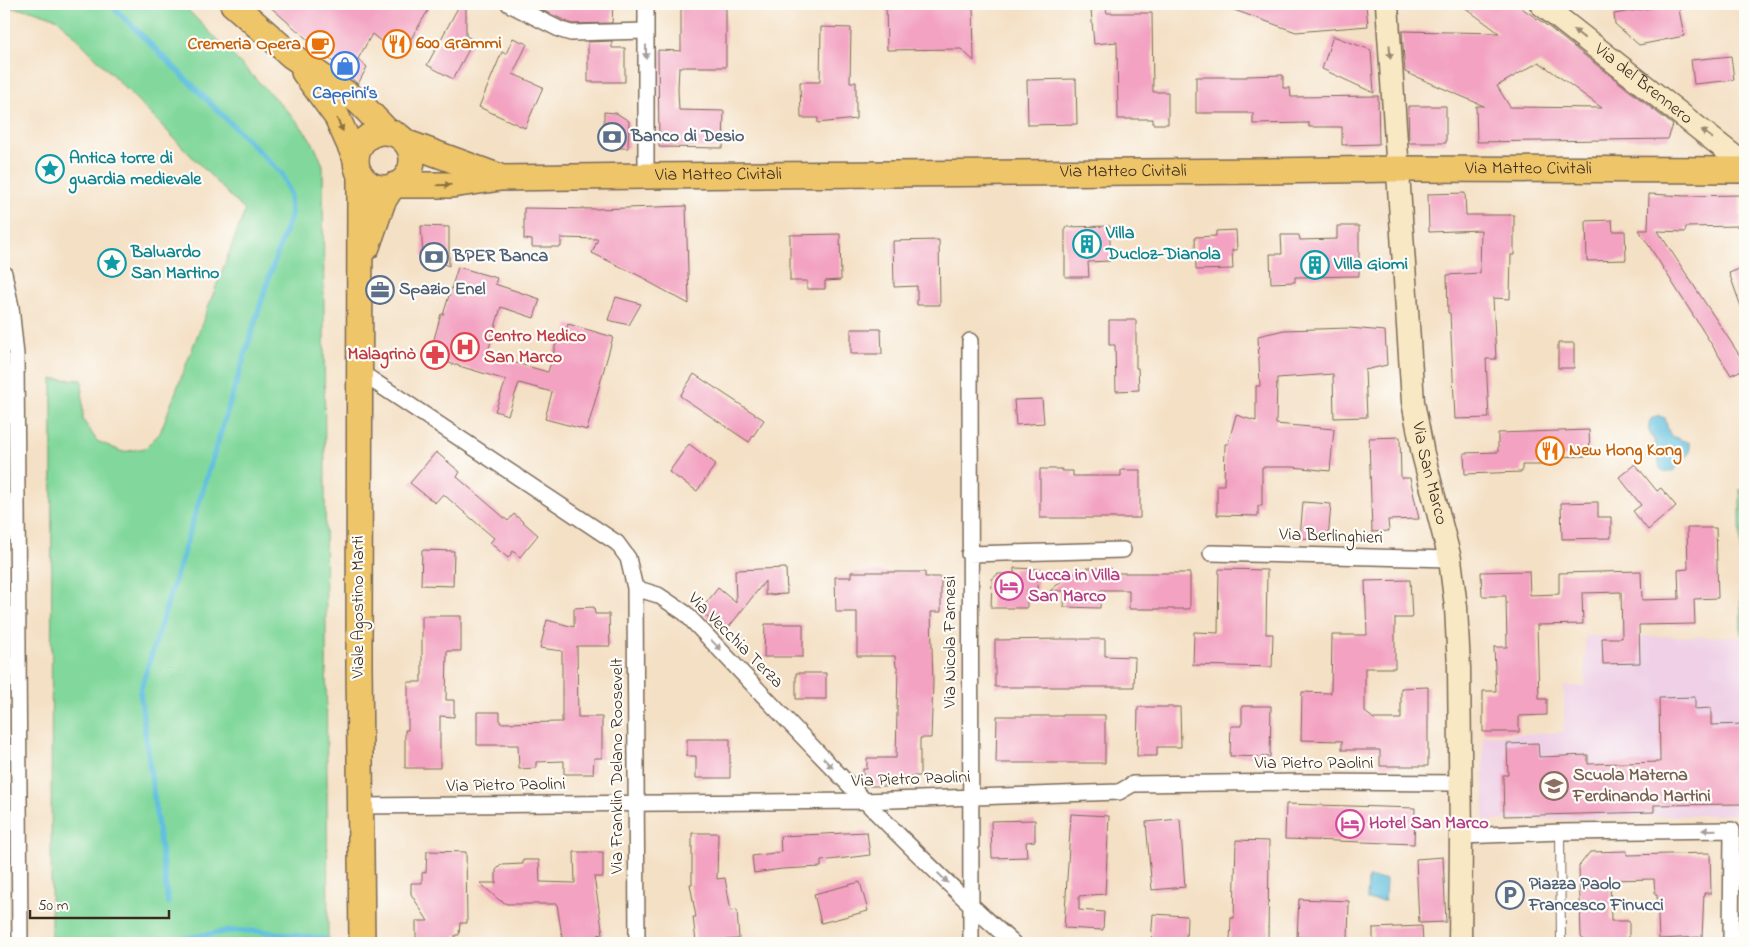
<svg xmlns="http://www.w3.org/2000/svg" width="1749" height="947" font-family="'Indie Flower',sans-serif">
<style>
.built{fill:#efd0e6}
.green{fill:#82d89c;stroke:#5e815d}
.water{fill:#61c0df;stroke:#4e757e}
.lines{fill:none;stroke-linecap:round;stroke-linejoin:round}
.stream{stroke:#61c0df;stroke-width:5.5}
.building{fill:#f3a2c1;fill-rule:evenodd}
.lane-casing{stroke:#7c6a58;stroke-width:10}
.street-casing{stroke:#7c6a58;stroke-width:18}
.secondary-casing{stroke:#7c6a58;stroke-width:25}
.primary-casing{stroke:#7c6a58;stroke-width:28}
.lane{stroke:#fff;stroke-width:8}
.street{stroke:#fff;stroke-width:15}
.secondary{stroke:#f8e8c3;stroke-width:22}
.primary{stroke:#eec569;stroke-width:25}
.oneway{fill:#9a8970}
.oneway2{fill:#a79f9a}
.oneway3{fill:#8c7040}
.labels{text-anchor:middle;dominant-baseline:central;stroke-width:4.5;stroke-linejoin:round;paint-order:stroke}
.food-label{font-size:18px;font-weight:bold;fill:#c56008;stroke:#fdfcf7;text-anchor:start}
.street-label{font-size:18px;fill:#3b2a1e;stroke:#fdfcf7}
.shop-label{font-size:18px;font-weight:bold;fill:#366cbe;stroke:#fdfcf7}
.service-label{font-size:18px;font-weight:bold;fill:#4e5e75;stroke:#fdfcf7;text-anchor:start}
.culture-label{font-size:18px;font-weight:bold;fill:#0d838f;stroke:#fdfcf7;text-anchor:start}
.health-label{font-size:18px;font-weight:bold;fill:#be3a42;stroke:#fdfcf7;text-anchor:start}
.hotel-label{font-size:18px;font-weight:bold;fill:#b23c85;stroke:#fdfcf7;text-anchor:start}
.education-label{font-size:18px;font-weight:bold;fill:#785e54;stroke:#fdfcf7;text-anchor:start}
</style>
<rect width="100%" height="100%" fill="#fdfcf7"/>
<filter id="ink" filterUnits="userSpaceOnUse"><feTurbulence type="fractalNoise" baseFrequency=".02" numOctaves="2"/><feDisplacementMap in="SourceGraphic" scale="10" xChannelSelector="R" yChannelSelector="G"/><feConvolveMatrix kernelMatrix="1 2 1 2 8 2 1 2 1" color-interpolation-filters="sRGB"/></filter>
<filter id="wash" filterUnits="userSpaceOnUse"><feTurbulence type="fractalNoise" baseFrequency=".0096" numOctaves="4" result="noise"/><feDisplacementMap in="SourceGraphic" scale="20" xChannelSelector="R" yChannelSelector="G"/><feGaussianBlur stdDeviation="1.12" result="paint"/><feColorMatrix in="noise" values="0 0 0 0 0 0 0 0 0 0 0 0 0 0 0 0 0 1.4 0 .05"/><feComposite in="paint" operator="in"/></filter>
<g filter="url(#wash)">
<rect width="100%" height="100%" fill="#f4e0c5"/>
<path class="built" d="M1585 636 1745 637V814L1484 821 1483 736 1564 732V686H1585Z"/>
<path class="green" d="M4 4H182L297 121 313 143 323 165 328 943H51L52 379 82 380 83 420 97 441 123 452 145 448 160 433 245 211 58 19 31 10 10 8 4 13Z
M1740 489 1745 493V634H1741Z"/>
<path class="water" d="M1658 416 1665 418 1668 430 1671 436 1690 443V452L1673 471 1665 472 1660 468C1658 462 1659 454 1657 448 1654 436 1644 431 1651 419Z
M1368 878 1386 879 1385 901 1367 900Z"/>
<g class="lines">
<path class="stream" d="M110 4 282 174 290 194 291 215 269 277 140 692 168 903
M156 943 228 931H259L325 939"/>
</g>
<g id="blocks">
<path class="building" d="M267 4H432L400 57 372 34 358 59 367 67 358 84Z
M460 4H466V36L474 40 453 79 427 65Z
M529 4H613L612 23 572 24Z
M681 4H726V67H679L678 89 679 110 724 111 723 148 659 147 658 50 681 51Z
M886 4H973L974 61 961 49 887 50Z
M1224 4H1366L1368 26 1296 32 1223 6Z
M1460 4H1516L1546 25 1673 125 1668 139 1477 142 1476 106H1484L1405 72 1402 31 1499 33ZM1539 62 1602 108 1510 107 1497 86Z
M1674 4H1678L1684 36 1639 45 1615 24 1614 14Z
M1106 8 1107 13H1152L1153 92H1168V124H1153V119H1118L1117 42 1094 44 1091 10Z
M821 27 851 28 850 82H856V119L818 123V118H801L800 82H820Z
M1333 36 1371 50 1374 93 1322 69Z
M513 38 527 44 513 74 543 87 525 128 479 107 502 52 506 54Z
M612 41V48H625V82H588V42Z
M1731 56 1734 80 1694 84 1691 60Z
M1283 75V88H1290L1291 97 1378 96 1379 144 1342 145V127H1309V123L1253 124V113H1196V77H1247V76Z
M1076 79 1077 124 1028 125 1027 80Z
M1408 106H1446V143H1409Z
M604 112 616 113 629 121 628 148H606L604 136Z
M1465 193 1466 215H1514V255H1511L1510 299 1493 298 1496 359H1486L1489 418 1455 419 1450 313H1448L1447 275 1480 273 1481 230 1429 232 1428 194Z
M1649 194 1686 196 1740 195V226L1686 227 1685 232 1658 231 1744 362V369L1731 375 1639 230H1648Z
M686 206 689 304 647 281 648 280 592 253 598 239 561 238V247H532V240L524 239V208L596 209Z
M1612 220 1613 231H1625L1626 260 1587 261 1586 221Z
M421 226 449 227V266L423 256Z
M1110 226V261L1088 262 1089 277H1065V227Z
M1337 226H1359V276L1295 277V282L1271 283 1270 254H1282L1281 235H1299L1300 240 1337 239Z
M1236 230 1237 250H1232L1233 269 1196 270 1195 237 1216 236V231Z
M840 234 841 280 825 281V289H807V281H790V235Z
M939 240 940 305H917V286L894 287 893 241Z
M458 267 497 278 495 284 540 299 534 318 501 307 487 355 548 372 557 340 564 341 568 324 613 337 587 430 545 419 552 392 519 383 508 415 495 411 506 380 429 357 441 314 443 315Z
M1745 267V312H1743L1729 273Z
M616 297 641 304 629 325 608 320Z
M1109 320H1136V368H1138L1139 390 1116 391 1115 345H1109Z
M1349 328 1385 331 1387 365 1365 370 1367 417 1334 418 1333 374 1277 378 1276 424 1334 429 1330 471 1293 467H1262V506H1258V516L1217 515V485H1224L1225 444H1228L1236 415 1256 421V386H1260L1258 336 1284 330Z
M851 329H881L882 354H851Z
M1558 343H1574V368H1558Z
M694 374 764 420 749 442 680 396Z
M1042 399 1044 423 1016 425 1014 400Z
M1589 430 1590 456 1548 457V465H1522V472L1465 474 1464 453 1498 452V433Z
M1400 437 1401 478H1410L1419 519 1388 520 1389 531 1372 532 1369 438Z
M689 444 716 464 697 491 669 472Z
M436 452 460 472 457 477 508 521 514 514 538 535 520 557 513 551 508 558 490 543 494 538 443 494 435 503 410 483Z
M1635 464 1657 491 1661 488 1676 506 1648 530 1633 511 1641 505 1619 477Z
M1040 469H1062V471H1073V476H1121V470H1140V518H1040Z
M1303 502 1331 504 1328 540 1300 538Z
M1598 502V517H1611V538L1562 539 1561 503Z
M1687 528H1716L1718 598 1694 599 1695 624 1639 625 1640 663 1603 664 1602 638H1622L1621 592 1582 593 1583 624 1537 625 1539 699H1547V715L1519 716V732H1483V691H1496L1494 647H1507L1506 596H1482L1481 572 1529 571 1530 595 1559 594V573L1641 571 1642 600 1679 599 1678 570 1688 569Z
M422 550 454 551 453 586 421 585Z
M786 568 787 594 765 595V581L725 632 700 611 718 588 736 603 735 570Z
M1014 568 1038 569 1037 591 1027 590V608H991L992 579 998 574H1014Z
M1087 568H1111V573H1190V609H1129V590H1101L1100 608 1064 607 1065 591H1050L1071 573H1087Z
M1219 569 1267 570 1266 634H1273L1272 667 1193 665 1194 632 1218 633Z
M851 572H925V577H941V612H931L933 682 931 738H920V776H910V786H863V769H867V758H896L898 667H896L895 656H857V612H836L835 577H851Z
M1410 580 1412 618H1395V668H1365V712L1374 719H1401V688L1428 687V766H1380V750H1342V741L1301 740 1302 692 1331 693 1332 635H1367L1365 581Z
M594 607 595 614H609L610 646H577L578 717H602V758H594L593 774H564V761L536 762V768L519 769 518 745H477V712H500V723L562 722V651L540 648 547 620 574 627V608Z
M422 616H461V651H447L446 700H454V717L440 716V768H405V730H408V682H421V675H422Z
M765 624H803V657H764Z
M1063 639H1105V656L1135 657 1134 687H995V640Z
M796 673H826V699H796Z
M1695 697V709L1711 708V725L1745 724V804L1654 805V812L1504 816 1503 775H1508L1507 744 1538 743 1539 757 1588 755V764L1660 762 1659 698Z
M1242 706H1271L1270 757 1230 756 1231 726H1242Z
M1138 707H1180L1181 747H1157V756H1137Z
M1063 715H1105V763H996L997 716H1063Z
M687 739H730V778H696V756H687Z
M1286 804 1415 808 1414 844 1285 839Z
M1071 814 1109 816 1105 894 1079 896V910L1104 912 1103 930 1064 928Z
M1180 819 1185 887 1152 890 1146 822Z
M1035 820V841L1026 842 1027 857 992 858 991 821Z
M867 832 870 855 821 861V867L782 869 754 873 752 856 781 852 780 836Z
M692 833H718L717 879 725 878 731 911 737 910 739 939 696 942 693 917H696L690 884H692Z
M1236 840 1269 841 1268 943H1230L1231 918H1234Z
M427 851 466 852 467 923H460L459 935H455V943H416V921H428L411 894V883H422V873L426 872Z
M1627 851V855L1710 853 1711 893H1704L1702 937 1659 939 1657 894H1655L1654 879 1610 880 1611 921H1629V943H1587L1581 937 1579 866 1590 852Z
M574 852H603V877H594L603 934 598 935 599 943H563L557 904H507L499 900 480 883H496V870L501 865 523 864V860H539L540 882 575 883Z
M1443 857 1446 922 1419 923 1416 859Z
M860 882 868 911 821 923 814 894Z
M1299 899 1349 901 1348 939 1297 937Z
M1153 914 1187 916 1186 943H1151Z
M1422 926 1423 943H1373V928Z"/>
</g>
</g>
<g filter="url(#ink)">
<use href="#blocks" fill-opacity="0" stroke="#7c6a58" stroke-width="1"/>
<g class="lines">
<defs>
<path id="lane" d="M1560 832 1561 943"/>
<path id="street" d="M509 4 561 30 571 33 646 31
M646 176V4
M4 273 11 307 16 355 20 943
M970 341 971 943
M360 372 617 543 628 558 635 588 637 943
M1211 553 1450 559
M969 554 1123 550
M635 588 658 595 685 613C792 725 897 840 1013 943
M361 806 864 801 1119 792 1133 784 1305 782 1460 783
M1461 836 1560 832 1732 830 1731 943"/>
<g id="secondary">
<path id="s1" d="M1387 4 1413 402 1423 454 1450 559 1456 607 1459 668 1461 836 1460 943"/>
<path id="s2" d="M1541 4 1745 165"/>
</g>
<g id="primary">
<path d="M233 4 292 56 359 102 388 132"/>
<path d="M304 72 337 117 356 159"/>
<circle cx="384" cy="160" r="28"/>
<path d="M407 143 497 176"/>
<path d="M360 175 359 664 362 943"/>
<path id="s3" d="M395 185H452L501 178 646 176 1266 171 1397 169 1745 170"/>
<path d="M367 247 383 201 392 187"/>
</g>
</defs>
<use href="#lane" class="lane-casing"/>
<use href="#street" class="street-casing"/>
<use href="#secondary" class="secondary-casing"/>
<use href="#primary" class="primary-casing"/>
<use href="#lane" class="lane"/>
<use href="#street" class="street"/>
<use href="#secondary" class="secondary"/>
<use href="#primary" class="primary"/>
</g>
<defs><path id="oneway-solid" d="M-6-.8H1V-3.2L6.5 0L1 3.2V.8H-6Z" transform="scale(1.25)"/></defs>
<g class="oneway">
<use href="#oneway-solid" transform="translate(1579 34) rotate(-142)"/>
<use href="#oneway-solid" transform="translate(1390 52) rotate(86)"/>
<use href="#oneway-solid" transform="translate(1707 134) rotate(-142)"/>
</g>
<g class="oneway2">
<use href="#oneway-solid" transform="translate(646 52) rotate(90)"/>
<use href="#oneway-solid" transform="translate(716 645) rotate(46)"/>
<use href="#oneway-solid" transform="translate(828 763) rotate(46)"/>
<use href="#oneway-solid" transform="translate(1709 830) rotate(179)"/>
<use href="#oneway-solid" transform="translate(943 878) rotate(44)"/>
</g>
<g class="oneway3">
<use href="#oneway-solid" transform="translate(340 125) rotate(65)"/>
<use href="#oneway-solid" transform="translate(444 185) rotate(-1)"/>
</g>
</g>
<defs>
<symbol id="restaurant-ring" viewBox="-11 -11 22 22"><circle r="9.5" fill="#fdfcf7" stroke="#e8710a" stroke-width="1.5"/><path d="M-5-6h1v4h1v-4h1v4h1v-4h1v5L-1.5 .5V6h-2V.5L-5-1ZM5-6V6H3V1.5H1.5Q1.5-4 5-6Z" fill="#e8710a"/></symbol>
<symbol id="cafe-ring" viewBox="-11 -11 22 22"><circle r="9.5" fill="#fdfcf7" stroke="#e8710a" stroke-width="1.5"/><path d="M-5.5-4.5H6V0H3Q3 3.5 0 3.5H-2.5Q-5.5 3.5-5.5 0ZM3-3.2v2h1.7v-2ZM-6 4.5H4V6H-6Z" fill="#e8710a"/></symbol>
<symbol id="shop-ring" viewBox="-11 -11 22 22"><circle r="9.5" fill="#fdfcf7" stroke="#3f7fe0" stroke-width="1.5"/><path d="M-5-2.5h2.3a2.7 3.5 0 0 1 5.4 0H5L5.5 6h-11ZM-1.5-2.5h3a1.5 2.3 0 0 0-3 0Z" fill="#3f7fe0"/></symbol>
<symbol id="bank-ring" viewBox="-11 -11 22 22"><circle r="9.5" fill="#fdfcf7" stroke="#5c6f8a" stroke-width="1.5"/><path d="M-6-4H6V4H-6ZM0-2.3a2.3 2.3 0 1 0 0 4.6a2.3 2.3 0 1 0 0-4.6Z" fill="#5c6f8a"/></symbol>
<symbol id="sight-ring" viewBox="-11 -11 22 22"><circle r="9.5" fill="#fdfcf7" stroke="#0f9aa8" stroke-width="1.5"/><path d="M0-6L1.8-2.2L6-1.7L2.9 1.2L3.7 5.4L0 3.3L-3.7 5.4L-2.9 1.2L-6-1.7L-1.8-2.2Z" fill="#0f9aa8"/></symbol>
<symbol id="building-ring" viewBox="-11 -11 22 22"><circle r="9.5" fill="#fdfcf7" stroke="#0f9aa8" stroke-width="1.5"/><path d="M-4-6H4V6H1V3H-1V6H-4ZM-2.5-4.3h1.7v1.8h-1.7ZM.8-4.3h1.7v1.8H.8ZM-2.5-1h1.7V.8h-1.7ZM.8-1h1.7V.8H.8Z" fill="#0f9aa8"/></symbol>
<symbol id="office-ring" viewBox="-11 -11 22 22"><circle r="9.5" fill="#fdfcf7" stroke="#5c6f8a" stroke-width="1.5"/><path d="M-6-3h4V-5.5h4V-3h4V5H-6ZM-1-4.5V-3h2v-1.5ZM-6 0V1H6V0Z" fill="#5c6f8a"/></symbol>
<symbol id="hospital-ring" viewBox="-11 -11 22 22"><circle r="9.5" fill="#fdfcf7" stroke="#e0444e" stroke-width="1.5"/><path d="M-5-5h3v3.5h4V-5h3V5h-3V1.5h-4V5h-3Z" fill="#e0444e"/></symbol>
<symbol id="pharmacy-ring" viewBox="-11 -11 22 22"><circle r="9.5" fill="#fdfcf7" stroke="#e0444e" stroke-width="1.5"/><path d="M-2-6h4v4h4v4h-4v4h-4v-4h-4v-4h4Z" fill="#e0444e"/></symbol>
<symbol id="hotel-ring" viewBox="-11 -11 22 22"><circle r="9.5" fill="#fdfcf7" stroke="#d1479c" stroke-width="1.5"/><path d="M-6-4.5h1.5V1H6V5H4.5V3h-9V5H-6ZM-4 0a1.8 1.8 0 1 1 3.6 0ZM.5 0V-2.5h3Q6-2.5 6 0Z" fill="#d1479c"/></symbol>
<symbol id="school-ring" viewBox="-11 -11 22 22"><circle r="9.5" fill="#fdfcf7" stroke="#8d6e63" stroke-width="1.5"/><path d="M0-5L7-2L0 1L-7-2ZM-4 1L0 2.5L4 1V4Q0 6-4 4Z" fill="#8d6e63"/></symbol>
<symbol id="parking-ring" viewBox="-11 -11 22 22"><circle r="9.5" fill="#fdfcf7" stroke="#5c6f8a" stroke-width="1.5"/><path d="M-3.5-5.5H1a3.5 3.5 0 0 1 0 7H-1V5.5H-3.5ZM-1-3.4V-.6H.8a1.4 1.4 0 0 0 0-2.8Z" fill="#5c6f8a"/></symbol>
</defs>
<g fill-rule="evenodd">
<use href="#restaurant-ring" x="381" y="28" width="32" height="32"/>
<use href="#cafe-ring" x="304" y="29" width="32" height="32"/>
<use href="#shop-ring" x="329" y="50" width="32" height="32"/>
<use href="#bank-ring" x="596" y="121" width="32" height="32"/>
<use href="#sight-ring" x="34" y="153" width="32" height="32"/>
<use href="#building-ring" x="1071" y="228" width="32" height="32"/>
<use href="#bank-ring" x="418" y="241" width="32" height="32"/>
<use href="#sight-ring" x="96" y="247" width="32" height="32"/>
<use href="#building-ring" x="1299" y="249" width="32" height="32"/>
<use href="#office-ring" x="364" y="274" width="32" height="32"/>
<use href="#hospital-ring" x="449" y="331" width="32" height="32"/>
<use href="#pharmacy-ring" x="419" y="339" width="32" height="32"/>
<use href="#restaurant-ring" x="1534" y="435" width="32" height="32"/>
<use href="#hotel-ring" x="993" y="570" width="32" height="32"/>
<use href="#school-ring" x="1538" y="770" width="32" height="32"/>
<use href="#hotel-ring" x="1334" y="808" width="32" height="32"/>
<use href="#parking-ring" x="1494" y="879" width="32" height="32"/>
</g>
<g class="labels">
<g class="food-label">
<text x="416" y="44">600 Grammi</text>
<text x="301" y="45" text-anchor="end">Cremeria Opera</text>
<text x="1569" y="451">New Hong Kong</text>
</g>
<g class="street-label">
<text stroke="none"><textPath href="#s2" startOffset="130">Via del Brennero</textPath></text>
<text stroke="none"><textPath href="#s3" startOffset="1134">Via Matteo Civitali</textPath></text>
<text stroke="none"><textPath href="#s3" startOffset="729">Via Matteo Civitali</textPath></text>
<text stroke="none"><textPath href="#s3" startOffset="324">Via Matteo Civitali</textPath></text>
<text stroke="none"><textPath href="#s1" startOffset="472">Via San Marco</textPath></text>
<text transform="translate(1331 537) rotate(2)">Via Berlinghieri</text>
<text transform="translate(359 607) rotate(-90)">Viale Agostino Marti</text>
<text transform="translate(735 641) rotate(45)">Via Vecchia Terza</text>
<text transform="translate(951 642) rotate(-90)">Via Nicola Farnesi</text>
<text x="1314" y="764">Via Pietro Paolini</text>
<text transform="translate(618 766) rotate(-90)">Via Franklin Delano Roosevelt</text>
<text transform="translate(911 780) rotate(-2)">Via Pietro Paolini</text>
<text transform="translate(506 786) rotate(-1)">Via Pietro Paolini</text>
</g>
<g class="shop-label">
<text x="345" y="94">Cappini‘s</text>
</g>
<g class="service-label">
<text x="631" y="137">Banco di Desio</text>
<text x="453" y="257">BPER Banca</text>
<text x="399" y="290">Spazio Enel</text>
<text x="1529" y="885">Piazza Paolo<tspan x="1529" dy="21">Francesco Finucci</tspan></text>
</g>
<g class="culture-label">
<text x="69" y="159">Antica torre di<tspan x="69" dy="21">guardia medievale</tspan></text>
<text x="1106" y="234">Villa<tspan x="1106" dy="21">Ducloz-Dianola</tspan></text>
<text x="131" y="253">Baluardo<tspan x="131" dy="21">San Martino</tspan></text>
<text x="1334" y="265">Villa Giomi</text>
</g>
<g class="health-label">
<text x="484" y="337">Centro Medico<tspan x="484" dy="21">San Marco</tspan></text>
<text x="416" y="355" text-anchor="end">Malagrinò</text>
</g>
<g class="hotel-label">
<text x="1028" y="576">Lucca in Villa<tspan x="1028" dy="21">San Marco</tspan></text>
<text x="1369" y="824">Hotel San Marco</text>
</g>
<g class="education-label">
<text x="1573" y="776">Scuola Materna<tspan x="1573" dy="21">Ferdinando Martini</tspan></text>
</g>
</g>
<rect width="1749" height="947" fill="none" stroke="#fdfcf7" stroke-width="20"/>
<path d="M30 910v8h139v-8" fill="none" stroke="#3b2a1e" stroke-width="2.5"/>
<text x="38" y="910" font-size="15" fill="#3b2a1e" stroke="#fdfcf7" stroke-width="4" paint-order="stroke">50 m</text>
</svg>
